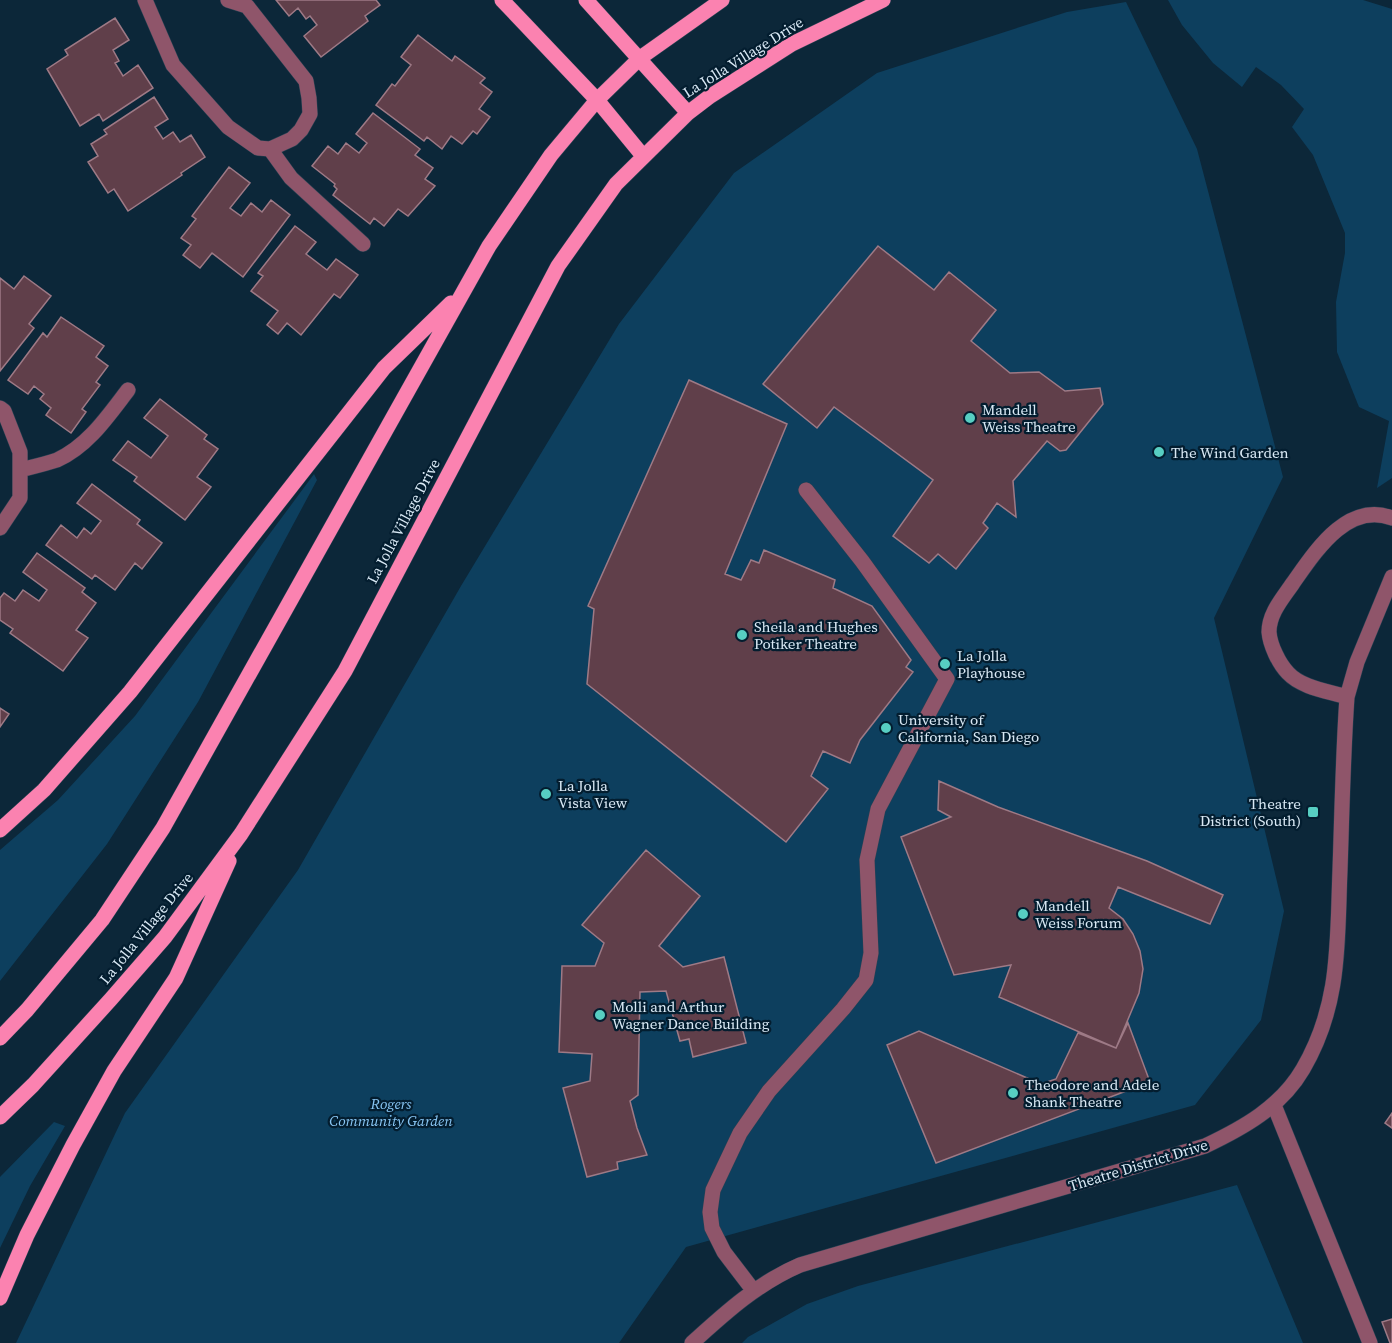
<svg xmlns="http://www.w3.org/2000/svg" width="1392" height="1343" font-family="'Source Serif 4',serif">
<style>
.green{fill:#0d3f5e}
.building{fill:#603f4a;stroke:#9e7a86;stroke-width:1.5}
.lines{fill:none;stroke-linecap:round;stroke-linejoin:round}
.minor-casing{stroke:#294253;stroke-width:16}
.major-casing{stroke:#294253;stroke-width:16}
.minor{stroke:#8f556a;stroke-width:15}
.major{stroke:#fb82b0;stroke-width:15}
.poi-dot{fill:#57cec2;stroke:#031d2f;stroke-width:2}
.labels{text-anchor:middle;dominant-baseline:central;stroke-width:4.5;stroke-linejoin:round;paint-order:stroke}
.street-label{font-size:15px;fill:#d9e9f5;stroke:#031d2f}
.poi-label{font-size:15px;fill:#d9e9f5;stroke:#031d2f;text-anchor:start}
.park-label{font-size:15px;font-style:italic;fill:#88c6f4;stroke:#031d2f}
</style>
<rect width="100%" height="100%" fill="#0c2739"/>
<path class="green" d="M1168 0H1363L1392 9V478L1377 488 1389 421 1359 407 1337 352 1336 302 1345 253V233L1313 155 1292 127 1304 109 1281 85 1256 67 1242 87 1213 63 1182 25Z
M1126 2 1197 149 1283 477 1214 618 1284 911 1261 1020 1195 1105 686 1247 619 1343H16L125 1113 298 870 461 586 619 324 734 173 877 73 1067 12Z
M314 474 317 480 198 702 107 844 0 981V850L58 800 135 716Z
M54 1122 65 1126 30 1186 0 1248V1177Z
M1237 1185 1303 1343H742L748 1337 807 1304 858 1286Z"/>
<path class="building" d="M276 0H376L380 5 365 16 368 21 321 57 304 36 317 25 310 16 306 19 298 8 289 16Z
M115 18 129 40 113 50 119 61 115 63 123 76 138 65 153 88 103 121 99 114 80 126 47 69 68 55 65 50Z
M418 35 452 61 455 56 485 78 480 83 492 92 479 109 490 117 477 134 473 131 462 144 451 136 442 149 427 137 424 141 376 105 392 84 395 86 411 65 401 57Z
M154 97 168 119 155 127 163 139 173 132 180 142 191 135 205 157 181 173 182 175 128 211 114 189 108 193 88 162 98 156 91 144 107 134 104 130Z
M373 113 420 149 415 155 433 168 425 179 435 186 408 216 398 209 384 226 374 218 370 224 333 195 337 189 334 186 335 184 312 166 328 146 338 154 346 143 359 153 367 143 356 134Z
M229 167 250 183 230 208 241 216 251 203 262 212 271 200 290 215 243 277 212 253 200 268 183 255 191 245 181 238 196 219 192 216Z
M295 226 316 242 306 254 327 270 336 259 358 275 340 298 334 294 301 335 287 323 278 334 267 325 278 311 251 291 263 276 258 273Z
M878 246 934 290 949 272 996 310 971 341 1010 373 1039 372 1065 391 1100 388 1103 404 1066 450 1060 451 1047 441 1013 481 1016 517 997 503 983 523 988 528 956 569 938 554 929 563 893 536 933 480 834 407 817 428 763 384Z
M24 276 51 296 29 324 34 328 0 371V278L14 289Z
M61 317 104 346 96 357 108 366 96 382 100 385 82 409 86 412 71 433 46 415 51 408 40 399 44 394 34 386 28 394 8 380 43 333 47 337Z
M689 380 787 424 725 574 741 580 751 560 759 563 764 550 835 580 833 588 872 606 911 660 906 667 913 672 860 740 850 763 823 751 811 776 828 789 786 842 587 684 594 609 588 606Z
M160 399 207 435 204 439 218 449 197 477 211 487 185 520 134 481 137 477 113 460 128 441 151 458 168 436 144 418Z
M92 484 140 520 137 524 162 543 142 569 135 563 115 590 95 575 92 579 46 545 61 525 77 538 84 528 91 534 101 521 77 503Z
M37 553 85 588 82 592 96 603 76 630 88 638 63 671 10 633 13 629 0 620V598L4 593 15 601 23 590 39 601 47 590 23 572Z
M0 708 9 714 0 727Z
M939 781 998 807 1147 861 1223 895 1210 924 1118 887 1109 908 1123 919 1133 934 1140 951 1143 969 1139 993 1116 1048 999 997 1011 965 954 975 901 837 951 817 938 810Z
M646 850 700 896 659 946 683 967 724 957 746 1043 693 1057 689 1039 680 1041 666 991 640 992 638 1095 630 1101 637 1128 647 1155 617 1162 618 1169 587 1177 563 1088 590 1081 592 1054 559 1052 562 966H595L604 943 582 925Z
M1128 1023 1150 1082 936 1163 887 1045 919 1031 1041 1084 1056 1079 1078 1033 1116 1048Z
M1392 1113V1128L1385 1123Z
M1392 1319V1343H1390L1382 1322Z"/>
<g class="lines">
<defs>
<path id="minor" d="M145 0 173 65 228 127 258 148 270 149 292 139 301 130 310 114 309 98 306 81 247 6 228 0
M270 149 291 178 363 244
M0 408 4 411 20 452V498L0 528
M20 470C32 467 45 464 57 460 88 446 108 416 128 390
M1347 697C1328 691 1302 688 1288 673 1279 664 1270 645 1269 632 1269 613 1283 598 1293 583 1315 552 1347 501 1392 518
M1274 1105 1370 1343
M753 1290 724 1252 712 1228 710 1212 713 1190 740 1133 769 1091 843 1009 866 980 871 953 867 860 878 809 947 679 862 561 806 490
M692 1343C726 1312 758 1283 800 1265L1205 1146C1243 1128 1281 1107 1303 1069 1341 1004 1337 942 1340 870 1342 812 1343 754 1347 697L1357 662 1392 577"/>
<path id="major" d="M502 0 597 100 643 156
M586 0 688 113
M0 830 44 790 130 692 384 368 451 303
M0 1038 27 1010 102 920 163 828 489 246 551 155 597 100 640 58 722 0
M0 1117 33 1085 111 999 165 937 241 834 345 671 558 266 616 184 688 113 709 97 792 44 883 0
M0 1298 27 1235 73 1145 114 1071 176 978 229 861"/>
</defs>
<use href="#minor" class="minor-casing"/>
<use href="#major" class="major-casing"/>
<use href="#minor" class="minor"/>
<use href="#major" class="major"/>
</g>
<g class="poi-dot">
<circle cx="970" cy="418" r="6"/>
<circle cx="1159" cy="452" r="6"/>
<circle cx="742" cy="635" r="6"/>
<circle cx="945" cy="664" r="6"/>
<circle cx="886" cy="728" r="6"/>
<circle cx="546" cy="794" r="6"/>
<rect x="1307" y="806" width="12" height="12" rx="3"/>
<circle cx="1023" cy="914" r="6"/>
<circle cx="600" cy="1015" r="6"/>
<circle cx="1013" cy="1093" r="6"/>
</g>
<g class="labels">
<g class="street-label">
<text transform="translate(743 57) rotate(-32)">La Jolla Village Drive</text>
<text transform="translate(403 521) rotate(-62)">La Jolla Village Drive</text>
<text transform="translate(146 928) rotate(-51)">La Jolla Village Drive</text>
<text transform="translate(1138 1165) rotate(-17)">Theatre District Drive</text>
</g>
<g class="poi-label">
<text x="982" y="409">Mandell<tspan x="982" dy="17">Weiss Theatre</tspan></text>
<text x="1171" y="452">The Wind Garden</text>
<text x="754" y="626">Sheila and Hughes<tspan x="754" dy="17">Potiker Theatre</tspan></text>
<text x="957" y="655">La Jolla<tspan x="957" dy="17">Playhouse</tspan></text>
<text x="898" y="719">University of<tspan x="898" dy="17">California, San Diego</tspan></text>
<text x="558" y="785">La Jolla<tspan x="558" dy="17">Vista View</tspan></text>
<text x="1301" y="803" text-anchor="end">Theatre<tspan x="1301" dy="17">District (South)</tspan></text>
<text x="1035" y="905">Mandell<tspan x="1035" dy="17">Weiss Forum</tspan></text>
<text x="612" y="1006">Molli and Arthur<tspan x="612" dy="17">Wagner Dance Building</tspan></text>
<text x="1025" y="1084">Theodore and Adele<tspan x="1025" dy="17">Shank Theatre</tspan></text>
</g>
<g class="park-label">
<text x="391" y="1103">Rogers<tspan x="391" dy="17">Community Garden</tspan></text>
</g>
</g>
</svg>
